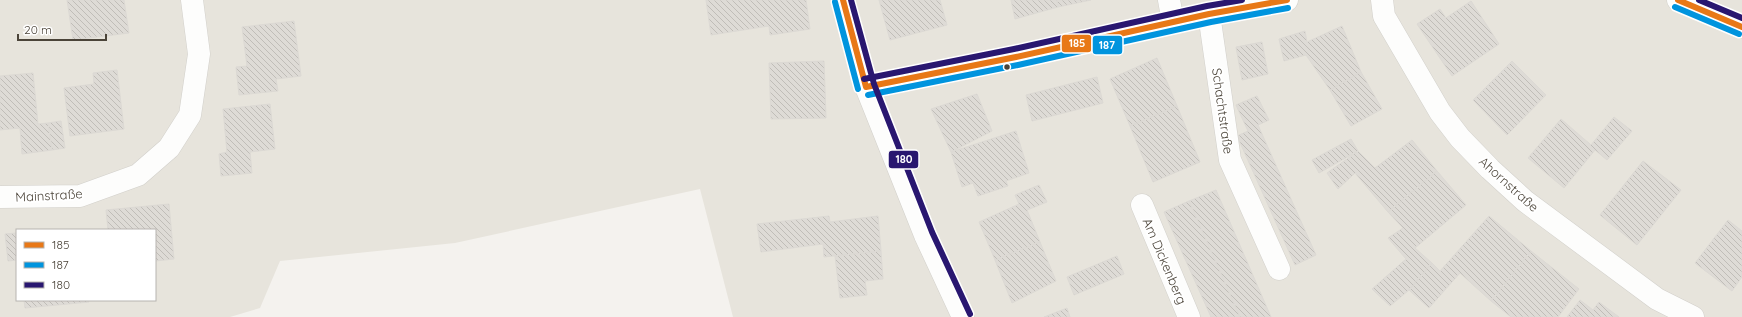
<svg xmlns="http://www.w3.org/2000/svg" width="1742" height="317" font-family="Quicksand,sans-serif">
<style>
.residential{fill:#e7e4dc;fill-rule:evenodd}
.building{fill:url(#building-back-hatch);stroke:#dcd9d4}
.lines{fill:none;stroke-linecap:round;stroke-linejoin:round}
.minor-casing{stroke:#d2d0cb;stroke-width:23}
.tertiary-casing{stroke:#d2d0cb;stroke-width:23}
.minor{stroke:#fdfdfc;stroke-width:22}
.tertiary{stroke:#fdfdfc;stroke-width:22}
.bus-1-casing{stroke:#fff;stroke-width:9}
.bus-2-casing{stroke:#fff;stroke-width:9}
.bus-3-casing{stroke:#fff;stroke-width:9}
.bus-1{stroke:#e87817;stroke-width:6}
.bus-2{stroke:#0094de;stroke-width:6}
.bus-3{stroke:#291770;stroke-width:6}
.bus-dot{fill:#4b4439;stroke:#fff;stroke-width:1.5}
.labels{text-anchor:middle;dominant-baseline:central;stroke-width:4;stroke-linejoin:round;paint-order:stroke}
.street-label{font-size:13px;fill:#4b4439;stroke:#fff}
.line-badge{stroke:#fff;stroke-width:1.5}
.badge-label{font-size:11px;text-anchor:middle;font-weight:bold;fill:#fff}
</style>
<defs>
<pattern id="building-back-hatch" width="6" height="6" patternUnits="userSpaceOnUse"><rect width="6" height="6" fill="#dedbd6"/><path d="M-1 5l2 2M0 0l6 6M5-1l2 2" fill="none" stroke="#c0bdb8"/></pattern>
</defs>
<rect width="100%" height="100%" fill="#f4f2ee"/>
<path class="residential" d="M0 0H1742V317H733L700 189 455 243 280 261 260 308 230 317H0ZM17 230H155V300H17Z"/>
<path class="building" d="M67 0H124L129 33 73 40Z
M706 0H806L810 29 770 35 769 26 711 35Z
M879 0H940L947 25 890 40Z
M1011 0H1057L1058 7 1015 19Z
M1057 0H1091L1058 7Z
M1471 1 1499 44 1452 76 1417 24 1440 9 1446 18Z
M294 21 301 76 276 79 278 91 239 95 236 67 247 66 242 27Z
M1342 26 1361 72 1330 90 1306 55 1284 61 1279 39 1305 31 1307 42Z
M1262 42 1268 74 1242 80 1236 47Z
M1157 58 1177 106 1130 126 1110 79Z
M824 61 826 118 771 119 769 63Z
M1512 61 1546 95 1507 135 1473 100Z
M117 70 124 129 70 136 64 88 94 84 93 73Z
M1361 72 1382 109 1351 126 1330 90Z
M33 73 38 124 48 123 52 150 22 154 20 128 0 130V76Z
M1097 77 1103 103 1032 121 1026 95Z
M977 94 992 131 951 152 931 109Z
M1257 96 1269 120 1258 125 1316 255 1295 265 1237 136 1248 131 1236 105Z
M270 104 275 149 250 152 252 173 221 176 219 154 227 152 223 109Z
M1177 106 1200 162 1153 182 1130 126Z
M1614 117 1632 131 1607 160 1595 150 1564 188 1528 158 1561 119 1591 145Z
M61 121 65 148 52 150 48 123Z
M1016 131 1029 173 1006 181 1008 186 978 196 973 183 962 187 951 152Z
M1351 139 1358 151 1319 173 1312 160Z
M1412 140 1437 171 1388 212 1355 173 1338 189 1327 173 1358 151 1375 168Z
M1643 161 1681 190 1637 245 1600 215Z
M1437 171 1466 205 1415 248 1432 263 1409 290 1390 306 1372 289 1406 259 1388 238 1403 228 1388 212Z
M1039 185 1047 202 1027 210 1040 242 995 260 979 222 1019 204 1015 195Z
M1216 190 1271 317H1240L1189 201Z
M1189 201 1240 317H1211L1164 212Z
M169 204 174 259 155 261V230H108L106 210Z
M829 216 830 222 878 216 881 251 824 257 823 244 761 252 757 224Z
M1489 216 1531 251 1491 301 1460 273 1429 308 1409 290 1432 263 1440 271Z
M1728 220 1742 231V277L1732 291 1695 263Z
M17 233V260L8 261 5 234Z
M1040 242 1056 281 1012 303 995 260Z
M881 251 883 279 865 281 867 295 840 298 835 256Z
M1531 251 1579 289 1558 317H1511L1491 301Z
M1117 256 1124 274 1074 295 1067 277Z
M24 300H88L89 302 25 308Z
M1580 300 1593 310 1599 302 1619 317H1567Z
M1067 308 1070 317H1044Z"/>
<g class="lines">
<defs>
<path id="minor" d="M1169 0 1173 22
M1382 0 1384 16 1440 112 1460 138 1490 169 1525 201 1657 299 1693 317
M1678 0 1742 27
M1209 14 1230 160 1279 269
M866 87 1016 57 1209 14 1287 0
M0 197 80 196 138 175 169 148 190 115 199 54 192 0
M1142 205 1189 317"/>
<path id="tertiary" d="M843 0 866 87 925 235 963 317"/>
</defs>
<use href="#minor" class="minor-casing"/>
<use href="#tertiary" class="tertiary-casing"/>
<use href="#minor" class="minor"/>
<use href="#tertiary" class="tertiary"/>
<defs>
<path id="bus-1" d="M843 0 866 87
M1678 0 1742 27
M866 87 1016 57 1209 14 1287 0"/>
<path id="bus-2" d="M835 2 858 89
M1675 7 1739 34
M868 95 1018 65 1211 22 1288 8"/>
<path id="bus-3" d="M851 0 874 84 932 232 970 314
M1699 0 1742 18
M864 79 1014 49 1207 6 1242 0"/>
</defs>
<use href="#bus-1" class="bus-1-casing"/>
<use href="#bus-2" class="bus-2-casing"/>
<use href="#bus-3" class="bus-3-casing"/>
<use href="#bus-1" class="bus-1"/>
<use href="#bus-2" class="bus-2"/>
<use href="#bus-3" class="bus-3"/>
</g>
<circle class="bus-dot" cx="1007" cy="67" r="3.5"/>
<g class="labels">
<g class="street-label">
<text transform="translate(1223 111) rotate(82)">Schachtstraße</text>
<text transform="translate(1509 184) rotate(42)">Ahornstraße</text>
<text transform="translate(49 195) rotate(-3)">Mainstraße</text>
<text transform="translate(1165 261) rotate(67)">Am Dickenberg</text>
</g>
</g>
<g class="line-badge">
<rect x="1061" y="34" width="31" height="19" rx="4" fill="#e87817"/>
<rect x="1092" y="35" width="31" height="20" rx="4" fill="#0094de"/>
<rect x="888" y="150" width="31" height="19" rx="4" fill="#291770"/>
</g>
<g class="badge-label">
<text x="1077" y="47">185</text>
<text x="1107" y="49">187</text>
<text x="904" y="163">180</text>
</g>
<rect x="16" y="229" width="140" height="72" fill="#ffffff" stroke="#b7b4b0"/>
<rect x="24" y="242" width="20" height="6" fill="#e87817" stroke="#b7b4b0"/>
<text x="52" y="249" font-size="12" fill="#4b4439">185</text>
<rect x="24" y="262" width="20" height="6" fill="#0094de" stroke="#b7b4b0"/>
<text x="52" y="269" font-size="12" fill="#4b4439">187</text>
<rect x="24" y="282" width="20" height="6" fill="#291770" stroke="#b7b4b0"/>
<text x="52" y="289" font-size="12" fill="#4b4439">180</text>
<path d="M18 34v6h88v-6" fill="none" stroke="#4b4439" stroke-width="2"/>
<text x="24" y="34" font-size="12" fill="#4b4439" stroke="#ffffff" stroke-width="3" paint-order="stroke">20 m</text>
</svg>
